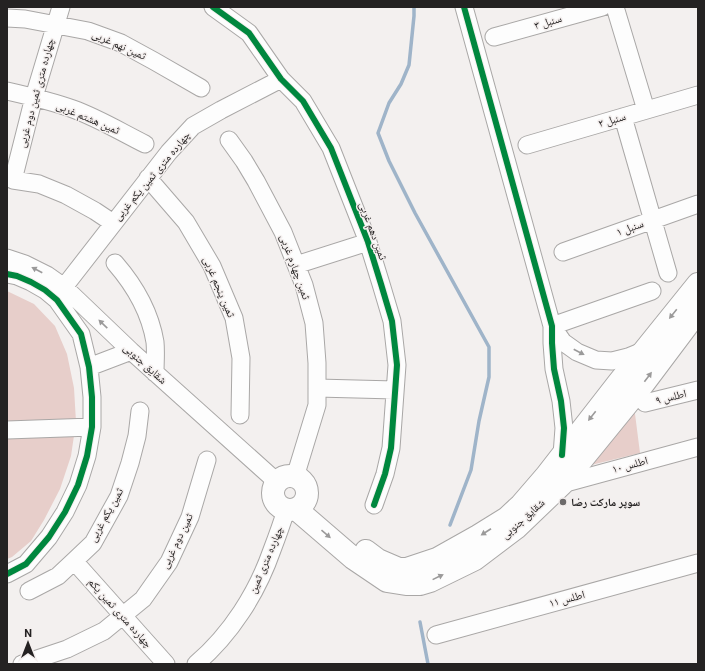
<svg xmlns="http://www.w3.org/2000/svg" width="705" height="671" font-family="Roboto,'Noto Naskh Arabic',sans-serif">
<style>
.green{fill:#e7ceca}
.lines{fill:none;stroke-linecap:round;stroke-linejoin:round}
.stream{stroke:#9fb4c9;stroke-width:3.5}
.minor-casing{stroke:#a9a7a6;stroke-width:19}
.major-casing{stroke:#a9a7a6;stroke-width:24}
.minor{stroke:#fdfdfd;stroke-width:17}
.major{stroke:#fdfdfd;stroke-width:22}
.cycleway-casing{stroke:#f4efee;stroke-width:8}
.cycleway{stroke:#00873e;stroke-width:6}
.oneway{fill:#9b9a9a}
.poi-dot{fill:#6c6a6a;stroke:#f4efee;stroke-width:1.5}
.labels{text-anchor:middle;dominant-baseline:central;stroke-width:3;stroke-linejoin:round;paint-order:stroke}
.street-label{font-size:11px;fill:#242222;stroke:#f4efee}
.poi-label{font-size:11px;font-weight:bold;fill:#242222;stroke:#f4efee;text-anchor:start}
</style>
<rect width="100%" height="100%" fill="#f3f0ef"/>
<path class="green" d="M7 291 34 304 55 326 67 354 74 388 76 422 71 456 60 489 44 520 31 541 12 557 7 559Z
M634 406 640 453 587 466Z"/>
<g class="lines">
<path class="stream" d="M414 7V16L409 65 401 84 389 103 378 133 389 161 415 213 489 347V377L479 421 471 470 450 525
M420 622 428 664"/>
<defs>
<path id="minor" d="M61 7 34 97 13 180 39 184 66 195 95 211 113 223
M213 7 249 33 281 79 303 101 331 148 368 242 381 284 392 321 397 365 391 448 385 474 374 505
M464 7 552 326V343L554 369 561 401 564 428 562 455
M615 7 646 110
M7 18 25 19 88 31 121 43 154 61 201 88
M494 37 602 7
M7 91C29 96 51 101 73 109 98 118 121 132 145 144
M623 117 668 273
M229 140 244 161 256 181 283 232 304 285 314 323 317 363V405L295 477
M527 145 698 95
M148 178 186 222 212 266 234 318 241 358 240 415
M563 252 698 204
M7 258 25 264 47 275 64 287 131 351 277 482
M115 263C135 286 150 312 155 342 156 352 155 363 155 373
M296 265 368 242
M7 274 17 276 31 282 45 290 57 300 81 334 89 367 92 397V427L87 456 78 485 65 512 49 537 26 564 7 574
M64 287 169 152 193 126 221 110 281 79
M552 326 563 342 577 352 596 360 612 361 628 357 645 350
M552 326 652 291
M89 367 131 351
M317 388 395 390
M645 403 698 390
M7 430 92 427
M562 484 698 447
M74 561 166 664
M29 591 58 576 74 561 93 543 119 496 130 463 137 436 140 411
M436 635 698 563
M22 664 67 649 104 631 143 599 169 562 190 517 207 460
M196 664C231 634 257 593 272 550 277 537 282 523 286 510"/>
<path id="major" d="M273 493a17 17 0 1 1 34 0a17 17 0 1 1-34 0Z
M296 509 353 558 387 581 406 584H420L430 581 475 559 516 528 562 484 641 387 698 311
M366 551 378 560 399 569H407L437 559 478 536 507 518 521 505 546 476 619 382 698 284"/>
</defs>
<use href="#minor" class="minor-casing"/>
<use href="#major" class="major-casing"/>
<use href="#minor" class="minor"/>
<use href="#major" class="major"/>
<defs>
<path id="cycleway" d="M213 7 249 33 281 79 303 101 331 148 368 242 381 284 392 321 397 365 391 448 385 474 374 505
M464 7 552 326V343L554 369 561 401 564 428 562 455
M7 274 17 276 31 282 45 290 57 300 81 334 89 367 92 397V427L87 456 78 485 65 512 49 537 26 564 7 574"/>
</defs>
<use href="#cycleway" class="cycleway-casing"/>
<use href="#cycleway" class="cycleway"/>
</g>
<defs><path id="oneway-solid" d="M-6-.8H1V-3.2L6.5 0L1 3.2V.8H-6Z"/></defs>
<g class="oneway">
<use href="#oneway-solid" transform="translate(37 270) rotate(-152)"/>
<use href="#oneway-solid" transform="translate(673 314) rotate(129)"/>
<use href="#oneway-solid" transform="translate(103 324) rotate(-136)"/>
<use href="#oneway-solid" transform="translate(579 352) rotate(28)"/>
<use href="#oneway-solid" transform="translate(648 377) rotate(-53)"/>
<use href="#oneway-solid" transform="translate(592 416) rotate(128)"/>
<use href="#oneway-solid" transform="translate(486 532) rotate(147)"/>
<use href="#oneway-solid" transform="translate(326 534) rotate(41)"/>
<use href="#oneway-solid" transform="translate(438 577) rotate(-26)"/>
</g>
<circle class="poi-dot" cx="563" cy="502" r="4"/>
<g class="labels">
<g class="street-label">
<text transform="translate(548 22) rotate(-16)">سنبل ۳</text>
<text transform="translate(119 45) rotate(24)">ثمین نهم غربی</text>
<text transform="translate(36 93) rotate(-75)">چهارده متری ثمین دوم غربی</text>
<text transform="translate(88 118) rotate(23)">ثمین هشتم غربی</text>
<text transform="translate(612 120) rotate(-16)">سنبل ۲</text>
<text transform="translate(152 176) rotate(-50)">چهارده متری ثمین یکم غربی</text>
<text transform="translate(630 228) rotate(-20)">سنبل ۱</text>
<text transform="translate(373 231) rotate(70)">ثمین دهم غربی</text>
<text transform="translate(295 267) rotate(70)">ثمین چهارم غربی</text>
<text transform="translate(219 287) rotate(67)">ثمین پنجم غربی</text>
<text transform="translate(145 364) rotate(42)">شقایق جنوبی</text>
<text transform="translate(671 397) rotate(-14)">اطلس ۹</text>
<text transform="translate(630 465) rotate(-15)">اطلس ۱۰</text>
<text transform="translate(106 515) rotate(-61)">ثمین یکم غربی</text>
<text transform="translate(523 519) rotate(-42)">شقایق جنوبی</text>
<text transform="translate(177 541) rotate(-64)">ثمین دوم غربی</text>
<text transform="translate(266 560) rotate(-67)">چهارده متری ثمین</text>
<text transform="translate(567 599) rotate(-15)">اطلس ۱۱</text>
<text transform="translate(120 613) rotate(48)">چهارده متری ثمین یکم</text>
</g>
<g class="poi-label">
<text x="571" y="502">سوپر مارکت رضا</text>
</g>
</g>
<rect width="705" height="671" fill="none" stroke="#242222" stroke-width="16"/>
<g transform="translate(28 643)" stroke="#f4efee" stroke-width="3" paint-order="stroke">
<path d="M0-3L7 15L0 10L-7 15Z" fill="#242222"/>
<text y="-6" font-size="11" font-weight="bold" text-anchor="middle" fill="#242222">N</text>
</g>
</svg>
